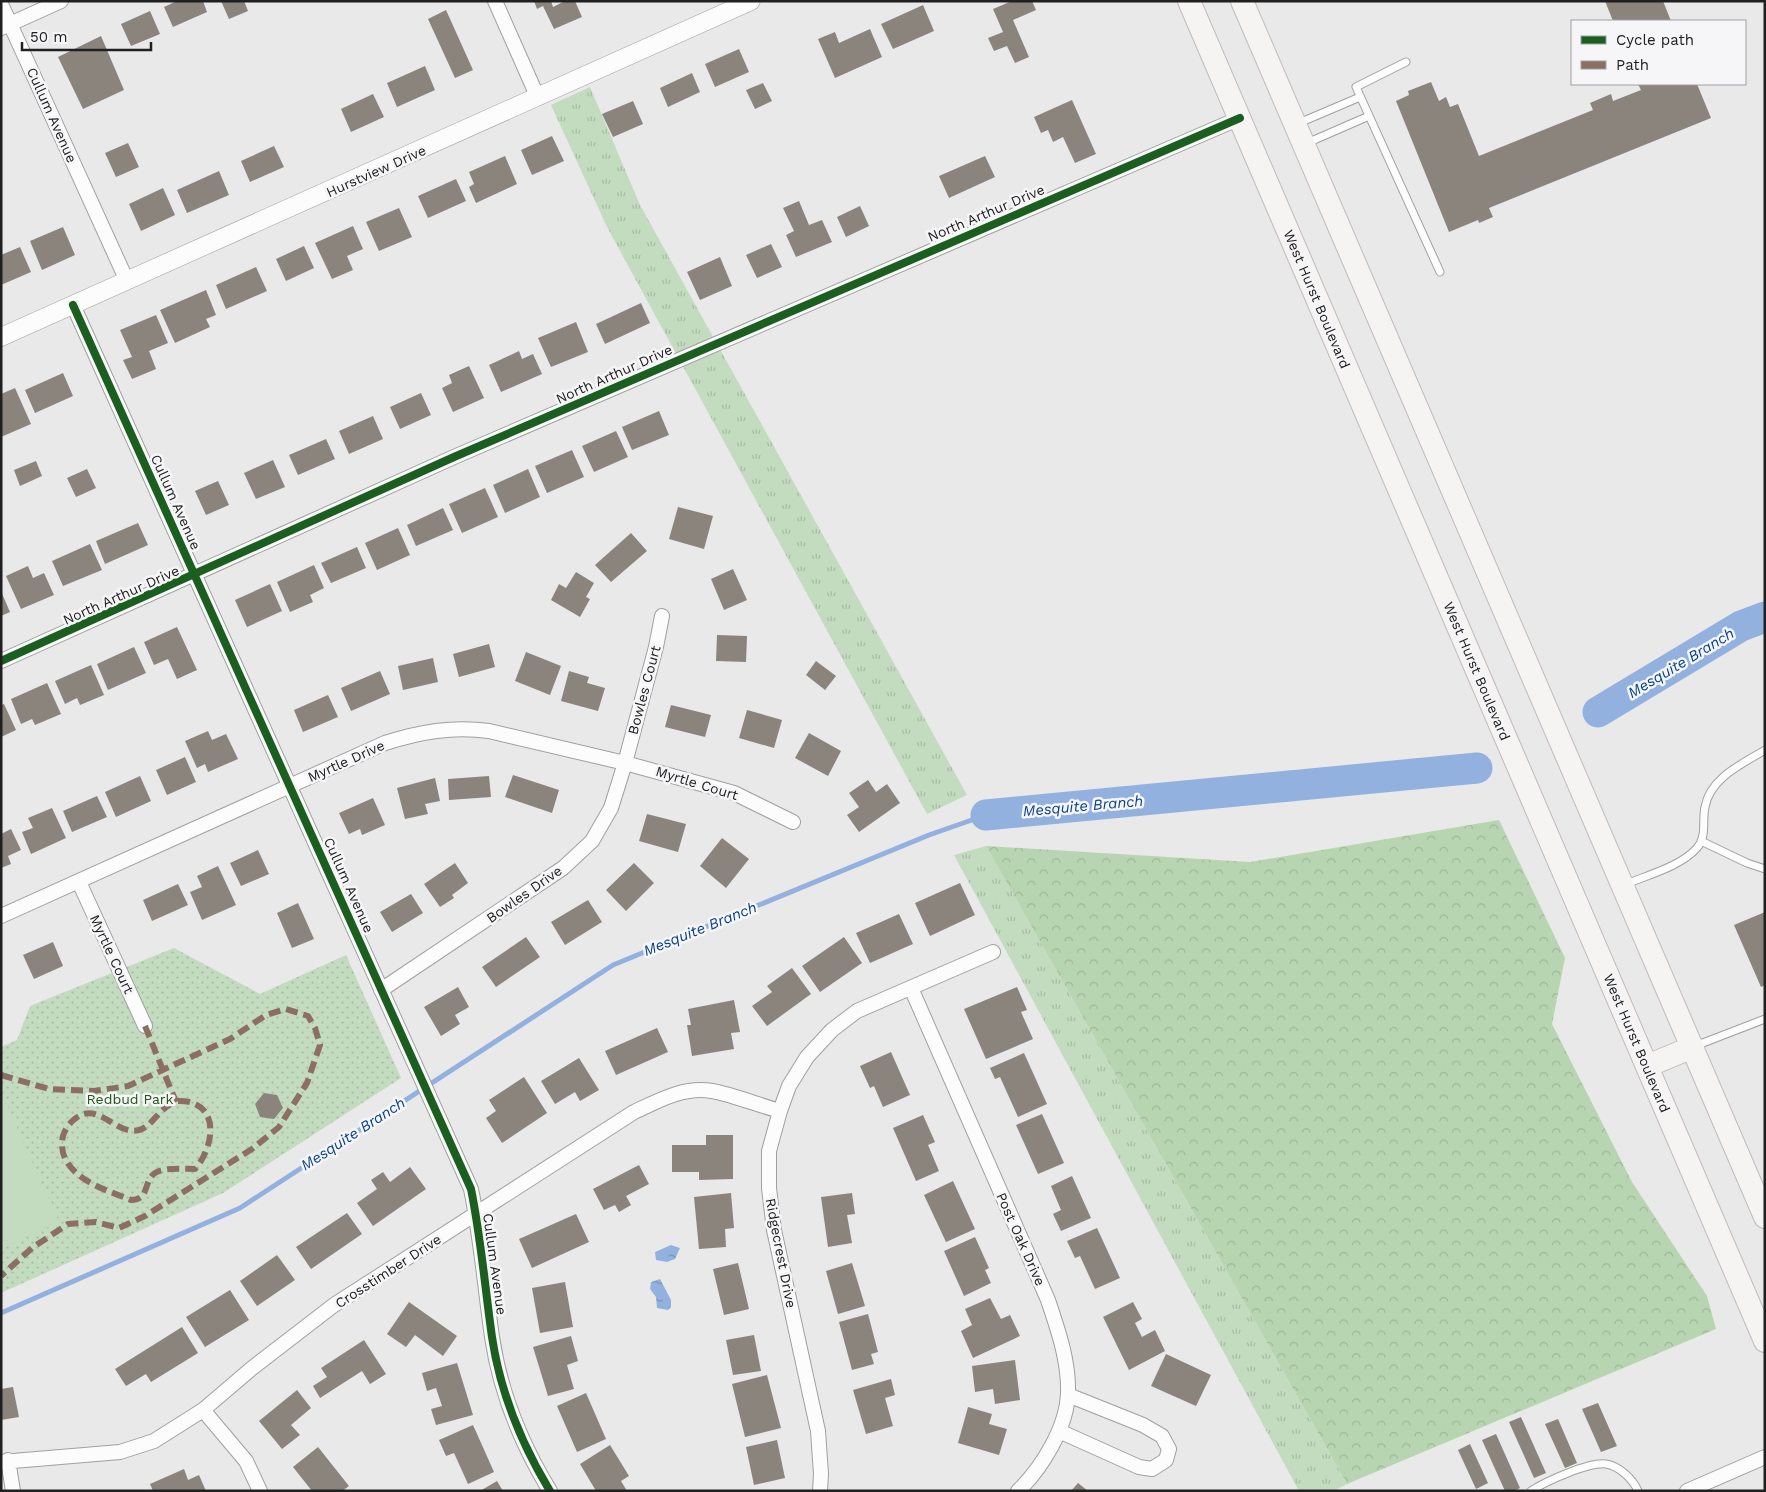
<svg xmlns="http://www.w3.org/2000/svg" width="1766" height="1492" font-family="'Work Sans',sans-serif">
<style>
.grass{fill:url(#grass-tufts)}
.forest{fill:url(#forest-crowns)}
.park{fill:url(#park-dots)}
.pitch{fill:#c3dbbf}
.water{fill:url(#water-ripples)}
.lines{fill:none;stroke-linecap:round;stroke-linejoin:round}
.stream{stroke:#93b1df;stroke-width:5}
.river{stroke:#93b1df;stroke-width:31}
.building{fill:#8a847d}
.service-casing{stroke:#a0a0a0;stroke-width:9}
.minor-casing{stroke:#a0a0a0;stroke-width:16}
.tertiary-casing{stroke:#a0a0a0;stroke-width:19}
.primary-casing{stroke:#c0babb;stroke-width:24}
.service{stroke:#fcfcfc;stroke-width:7}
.minor{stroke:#fcfcfc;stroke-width:14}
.tertiary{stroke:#fcfcfc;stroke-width:18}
.primary{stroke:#f6f3f3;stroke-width:22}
.quiet{stroke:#8d6e63;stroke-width:6;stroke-dasharray:12 6;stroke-linecap:butt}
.cycleway-casing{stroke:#f6f6f8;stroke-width:11}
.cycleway{stroke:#1b5e20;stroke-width:8}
.labels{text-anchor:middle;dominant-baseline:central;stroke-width:5;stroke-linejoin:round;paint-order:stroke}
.street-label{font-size:14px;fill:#202020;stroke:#f6f6f8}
.park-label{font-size:14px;fill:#225614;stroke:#f6f6f8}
.water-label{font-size:15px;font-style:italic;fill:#063f8b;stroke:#f6f6f8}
</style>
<defs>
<pattern id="grass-tufts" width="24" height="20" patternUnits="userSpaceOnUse" patternTransform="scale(1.25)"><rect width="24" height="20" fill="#c3dbbf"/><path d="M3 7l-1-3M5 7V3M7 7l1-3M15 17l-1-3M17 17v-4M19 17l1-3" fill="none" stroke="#a7bca4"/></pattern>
<pattern id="forest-crowns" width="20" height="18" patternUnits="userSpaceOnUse" patternTransform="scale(1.25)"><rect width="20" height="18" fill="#b8d5b1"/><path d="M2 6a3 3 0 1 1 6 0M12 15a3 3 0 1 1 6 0" fill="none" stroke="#9eb798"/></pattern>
<pattern id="park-dots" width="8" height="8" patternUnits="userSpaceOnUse" patternTransform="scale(1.25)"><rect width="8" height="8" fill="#c3dbbf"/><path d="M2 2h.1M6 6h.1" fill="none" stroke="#a7bca4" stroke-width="1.8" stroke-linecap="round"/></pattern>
<pattern id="water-ripples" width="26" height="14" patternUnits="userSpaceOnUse" patternTransform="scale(1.25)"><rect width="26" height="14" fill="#93b1df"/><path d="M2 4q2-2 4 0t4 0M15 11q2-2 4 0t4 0" fill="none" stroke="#7890b4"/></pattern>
</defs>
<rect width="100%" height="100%" fill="#e9e9ea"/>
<path class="grass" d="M590 87 640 205 967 795 927 814 607 227 551 105Z
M986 846 1347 1484 1333 1491H1299L954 855Z"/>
<path class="forest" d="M1499 820 1565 958 1552 1024 1632 1182 1707 1296 1716 1329 1347 1484 986 846 1250 862Z"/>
<path class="park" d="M174 948 260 994 346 955 401 1078 223 1193 1 1293V1047L17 1040 30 1006Z"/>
<path class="pitch" d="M1 1092 59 1222 1 1249Z"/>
<path class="water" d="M671 1245 680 1248 675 1259 667 1262 656 1260 655 1252Z
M660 1279 671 1300V1307L668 1310 657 1308 656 1297 650 1289 651 1282Z"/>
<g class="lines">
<path class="stream" d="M1 1313 240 1208 613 965 929 835 986 815"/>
<path class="river" d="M1598 712 1741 626 1765 617
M986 815 1477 768"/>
</g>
<path class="building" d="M177 1H203L207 12 173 27 164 7Z
M221 1H244L248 11 229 19Z
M534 1H551L553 7 565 1H575L582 17 554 29 543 6 537 9Z
M1012 1H1032L1036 10 1013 20 1029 57 1015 63 1007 46 994 51 988 38 1003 32 993 9Z
M1605 1H1663L1671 21H1613Z
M923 5 934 31 893 49 881 24Z
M446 10 473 70 455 78 428 19Z
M150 11 160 34 131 46 121 24Z
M870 29 882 57 835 78 818 39 835 32 839 43Z
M101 36 124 90 83 109 58 57Z
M739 49 749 72 715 87 705 64Z
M425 66 435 90 397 107 387 83Z
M692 73 700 92 668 107 660 88Z
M1431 82 1439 101 1446 97 1450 107 1458 104 1479 156 1593 110 1590 103 1611 94 1613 101 1641 90 1638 84H1697L1711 118 1489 208 1493 217 1479 223 1478 220 1449 232 1396 101 1409 95 1408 91Z
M763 83 772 101 755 109 746 90Z
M373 94 384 117 351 132 341 109Z
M1072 100 1096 154 1075 163 1063 137 1053 142 1048 130 1041 133 1034 117Z
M633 101 643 124 613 137 602 114Z
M552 136 564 161 532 175 521 150Z
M128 143 139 167 116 177 105 153Z
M274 146 284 167 250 182 241 161Z
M505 156 517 184 476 203 469 187 474 184 469 172Z
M985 156 995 177 949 198 939 176Z
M219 171 229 195 187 213 177 190Z
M456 179 466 201 428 218 418 196Z
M163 188 175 215 141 231 129 204Z
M799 201 809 225 822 220 832 242 796 257 786 235 794 231 783 208Z
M860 206 869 226 846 237 837 217Z
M399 208 412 237 379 251 366 222Z
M353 226 363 249 347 256 353 270 332 279 315 243Z
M63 227 75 255 42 270 30 241Z
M771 244 782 267 757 278 746 255Z
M304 246 314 268 286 281 276 259Z
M20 247 31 272 1 285V255Z
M720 257 732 286 700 300 687 272Z
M256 267 267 291 226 309 216 285Z
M206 290 216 315 206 319 210 327 175 343 160 310Z
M641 303 650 323 605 344 596 324Z
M156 315 168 343 149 351 156 369 132 379 123 360 132 357 120 330Z
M576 322 588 352 551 367 538 338Z
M519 351 522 359 533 354 542 374 501 392 489 365Z
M469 366 484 398 453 412 442 388 452 383 449 375Z
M63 373 73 396 35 413 25 390Z
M15 388 31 424 1 437V394Z
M421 393 431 415 400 429 390 407Z
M659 411 669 435 632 450 622 427Z
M373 416 383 439 349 454 339 431Z
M616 431 628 457 594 472 582 446Z
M326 439 335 459 298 475 289 455Z
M572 450 584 477 547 493 535 466Z
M273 460 285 487 256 499 244 473Z
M36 461 42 476 20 486 14 470Z
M87 469 96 488 76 497 67 478Z
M528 469 540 497 505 513 493 485Z
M218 481 229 505 206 515 195 491Z
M485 488 498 517 462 533 449 504Z
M678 507 713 516 704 549 669 539Z
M443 508 453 530 416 546 407 525Z
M138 523 148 545 105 564 96 541Z
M398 528 410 555 377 570 365 543Z
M631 533 647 551 611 582 595 565Z
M90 544 102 570 63 586 52 561Z
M357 547 366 568 331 583 321 563Z
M314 565 324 588 310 595 313 602 290 612 277 582Z
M28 566 33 578 44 573 54 595 21 609 6 576Z
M733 569 747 600 724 610 711 579Z
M576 572 594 583 586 597 590 599 580 617 551 600 559 584 566 588Z
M270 584 282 611 247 627 235 600Z
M1 591 10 612 1 616Z
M177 627 197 670 177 679 168 659 154 665 144 642Z
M717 635 747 636 746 662 716 661Z
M489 644 495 667 459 677 453 654Z
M134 647 146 673 108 690 97 664Z
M526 652 561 666 550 695 515 681Z
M433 658 438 682 403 690 398 666Z
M816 661 836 676 825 690 806 675Z
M91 665 104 695 80 705 77 698 65 704 55 681Z
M380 671 390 694 351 711 341 688Z
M569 671 589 677 587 683 605 688 598 711 561 701Z
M47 683 61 714 35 725 32 719 21 724 11 699Z
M328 695 338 717 303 732 294 710Z
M4 704 16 730 1 737V705Z
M671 705 711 715 705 737 665 727Z
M747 710 782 720 774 748 739 738Z
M208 731 212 740 226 734 238 759 208 772 205 764 197 768 185 741Z
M809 733 841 751 828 776 795 758Z
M185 757 196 782 167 795 156 770Z
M513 775 559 790 552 813 505 797Z
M140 776 151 801 116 817 105 792Z
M489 776 491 797 449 800 448 779Z
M435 778 440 801 425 804 428 814 405 819 397 788Z
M868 780 876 792 887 784 900 803 859 832 847 815 859 807 849 793Z
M97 796 107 817 72 832 63 811Z
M373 798 385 825 362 835 360 829 349 834 339 813Z
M52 808 66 838 31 854 22 832 33 828 28 818Z
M647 814 686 824 678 852 639 841Z
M11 829 21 850 8 856 11 864 1 868V834Z
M722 838 749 859 726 888 700 866Z
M258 850 269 874 241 886 230 863Z
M455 863 468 883 452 895 454 898 440 907 424 884Z
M634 863 654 883 626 911 606 890Z
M218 866 236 905 202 920 190 892 202 887 197 876Z
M960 883 975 915 930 936 915 903Z
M178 884 188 905 152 921 143 900Z
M411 894 423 913 392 932 380 912Z
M588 900 602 922 565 945 551 922Z
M298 903 314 939 292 948 277 913Z
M1765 912V985L1761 987 1734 925Z
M899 914 913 944 870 963 856 933Z
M526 937 540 957 496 987 482 967Z
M844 937 862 963 820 992 802 966Z
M53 942 63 966 34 979 23 955Z
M792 968 811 994 767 1026 752 1006 772 992 767 986Z
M458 987 469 1007 455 1015 460 1024 441 1036 424 1007Z
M1017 987 1027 1010 1021 1012 1033 1039 986 1059 964 1009Z
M734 1000 740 1032 731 1033 734 1049 692 1056 687 1025H691L688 1009Z
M657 1028 668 1052 616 1075 605 1051Z
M891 1052 910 1095 883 1107 874 1086 870 1088 860 1066Z
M1024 1053 1047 1104 1018 1117 1000 1077 995 1079 990 1068Z
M579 1058 599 1090 580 1101 575 1092 555 1104 541 1081Z
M524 1077 547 1113 502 1143 486 1118 496 1111 489 1100Z
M264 1093 277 1095 283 1108 274 1119 260 1117 255 1104Z
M1042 1114 1064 1163 1038 1174 1016 1125Z
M923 1115 935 1142 928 1145 939 1171 916 1181 893 1128Z
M706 1135H733V1179L699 1180V1172H672V1145H706Z
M639 1165 649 1184 626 1196 631 1205 619 1212 615 1205 604 1210 593 1189Z
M410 1167 426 1189 373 1226 357 1203 377 1189 371 1180 383 1172 390 1182Z
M1072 1176 1091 1218 1061 1231 1053 1214 1061 1210 1051 1186Z
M953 1181 975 1229 946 1242 924 1195Z
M731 1193 734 1228 725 1229 726 1247 699 1249 694 1197Z
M852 1193 855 1214 847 1215 852 1243 828 1247 821 1197Z
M347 1213 362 1234 311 1269 296 1247Z
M576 1214 589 1242 532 1268 519 1239Z
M1097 1228 1120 1278 1095 1289 1080 1256 1075 1258 1067 1241Z
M975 1237 989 1268 985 1270 991 1283 964 1296 944 1251Z
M277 1255 295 1280 257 1306 240 1281Z
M738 1263 749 1309 724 1315 713 1269Z
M852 1263 865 1306 838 1314 826 1271Z
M565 1282 573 1327 540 1333 532 1288Z
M230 1290 249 1320 205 1347 186 1317Z
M990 1298 1001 1319 1010 1315 1020 1336 973 1358 961 1331 972 1325 965 1309Z
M409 1302 457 1336 443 1356 415 1335 406 1347 387 1334Z
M1133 1302 1142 1319 1135 1323 1142 1337 1155 1330 1165 1351 1129 1370 1103 1317Z
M868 1314 878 1352 871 1354 874 1364 852 1370 839 1322Z
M182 1327 198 1353 151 1382 146 1374 126 1386 115 1369Z
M754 1335 761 1371 733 1375 726 1340Z
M571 1336 578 1361 567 1365 574 1389 548 1396 533 1347Z
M364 1340 386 1374 370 1384 362 1371 320 1398 313 1386 327 1377 321 1368Z
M1166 1354 1211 1375 1196 1406 1151 1386Z
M1015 1360 1020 1400 995 1404 993 1389 975 1392 972 1366Z
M457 1363 473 1415 436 1425 431 1409 442 1406 436 1388 427 1391 422 1373Z
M767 1375 781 1428 745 1437 732 1384Z
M891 1379 895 1395 885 1398 893 1426 866 1434 853 1390Z
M13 1387 19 1417 1 1420V1389Z
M297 1390 311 1408 291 1425 300 1435 282 1449 259 1421Z
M586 1393 606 1439 577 1452 557 1406Z
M1598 1403 1617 1446 1601 1452 1582 1409Z
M968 1407 992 1414 989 1424 1007 1429 999 1455 958 1443Z
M1521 1417 1546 1473 1534 1478 1509 1422Z
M1558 1419 1577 1463 1565 1468 1545 1424Z
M473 1425 494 1472 468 1484 454 1453 446 1456 439 1440Z
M1496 1434 1520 1488 1514 1491H1505L1482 1440Z
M777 1440 785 1478 754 1485 746 1447Z
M1470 1444 1488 1483 1476 1489 1458 1450Z
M610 1445 629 1476 621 1481 627 1491H596L580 1464Z
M318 1447 349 1486 342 1491H312L293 1467Z
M184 1469 188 1480 199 1475 206 1491H153L150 1484Z
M497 1481 503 1491H480Z
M1078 1483 1088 1491H1071Z"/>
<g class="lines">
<defs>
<path id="service" d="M1406 62 1356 87 1440 272
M1299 123 1360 97
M1307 143 1369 116
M1701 841 1747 863 1765 869
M1624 885C1647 875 1680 867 1697 848 1707 837 1702 821 1705 807 1710 778 1742 764 1765 750
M1695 1046 1765 1019
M1531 1491C1546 1481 1589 1462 1606 1464 1619 1466 1633 1479 1638 1491"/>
<path id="minor" d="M495 1 538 98
M1 4 127 281
M1 28 61 1
M73 305 471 1189C481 1238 485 1288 492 1337 500 1391 522 1445 550 1491
M1 661 454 457 1240 118
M79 882 145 1026
M1 916 385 743C420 732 452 726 489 731L625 763 734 793 793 822
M911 988 1048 1300C1058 1330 1069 1361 1068 1393 1067 1427 1042 1468 1018 1491
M381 990 563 868 592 841 611 808 625 763 656 647 662 616
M203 1410 246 1461 260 1491
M1059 1431 1139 1467 1152 1469 1166 1460 1169 1449 1162 1436 1143 1425 1068 1395
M8 1460 13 1491
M1 1462 120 1452 154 1441 203 1410 251 1369 334 1305 634 1112C658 1101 684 1086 712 1091 734 1095 758 1105 780 1111
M820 1491 821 1474 818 1431 774 1230 769 1188V1151L780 1111 789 1086 807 1057 832 1030 857 1011 993 952
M1687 1491 1765 1457"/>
<path id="tertiary" d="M1 337 751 1"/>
<path id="primary" d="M1189 1 1765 1341
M1242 1 1765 1217
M1647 1066 1693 1047"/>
</defs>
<use href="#service" class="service-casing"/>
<use href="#minor" class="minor-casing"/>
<use href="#tertiary" class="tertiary-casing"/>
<use href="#primary" class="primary-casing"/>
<use href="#service" class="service"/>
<use href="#minor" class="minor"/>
<use href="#tertiary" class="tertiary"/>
<use href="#primary" class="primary"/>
<path class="quiet" d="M145 1026 176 1102
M1 1075 49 1089 94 1091 128 1086 230 1039 266 1015 286 1009 308 1016 315 1028 320 1045 307 1083 279 1127 252 1149 145 1216 119 1228 96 1222 68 1224 32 1248 1 1276
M178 1101C220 1100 216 1145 195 1169 183 1169 165 1167 155 1173 143 1181 150 1200 131 1200 109 1191 80 1183 67 1162 62 1154 61 1145 63 1136 65 1129 70 1122 76 1118 99 1101 116 1136 139 1130 154 1126 158 1107 178 1101Z"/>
<defs>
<path id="cycleway" d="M73 305 471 1189C481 1238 485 1288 492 1337 500 1391 522 1445 550 1491
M1 661 454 457 1240 118"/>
</defs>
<use href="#cycleway" class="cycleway-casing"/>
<use href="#cycleway" class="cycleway"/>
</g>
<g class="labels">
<g class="street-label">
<text transform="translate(52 115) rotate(66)">Cullum Avenue</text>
<text transform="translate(376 171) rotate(-24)">Hurstview Drive</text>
<text transform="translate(986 213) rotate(-23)">North Arthur Drive</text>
<text transform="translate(1317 299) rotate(67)">West Hurst Boulevard</text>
<text transform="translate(614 374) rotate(-24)">North Arthur Drive</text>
<text transform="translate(176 502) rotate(66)">Cullum Avenue</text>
<text transform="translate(121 595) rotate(-24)">North Arthur Drive</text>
<text transform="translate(1477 671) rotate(67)">West Hurst Boulevard</text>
<text transform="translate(644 690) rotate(-75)">Bowles Court</text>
<text transform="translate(346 761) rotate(-24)">Myrtle Drive</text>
<text transform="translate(697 783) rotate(17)">Myrtle Court</text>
<text transform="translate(349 885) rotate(66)">Cullum Avenue</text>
<text transform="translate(524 894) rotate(-35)">Bowles Drive</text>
<text transform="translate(112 954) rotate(65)">Myrtle Court</text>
<text transform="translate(1637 1043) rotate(67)">West Hurst Boulevard</text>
<text transform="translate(1021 1239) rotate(66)">Post Oak Drive</text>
<text transform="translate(781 1253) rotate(79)">Ridgecrest Drive</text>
<text transform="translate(495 1264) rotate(82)">Cullum Avenue</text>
<text transform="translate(388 1271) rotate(-33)">Crosstimber Drive</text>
</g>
<g class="park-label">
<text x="130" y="1099">Redbud Park</text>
</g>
<g class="water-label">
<text transform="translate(1681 663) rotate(-31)">Mesquite Branch</text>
<text transform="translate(1083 806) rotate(-5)">Mesquite Branch</text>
<text transform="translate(700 929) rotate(-22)">Mesquite Branch</text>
<text transform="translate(353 1134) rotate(-33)">Mesquite Branch</text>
</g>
</g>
<rect width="1766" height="1492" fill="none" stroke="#202020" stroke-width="5"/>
<rect x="1571" y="20" width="175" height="65" fill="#f6f6f8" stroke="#a0a0a2"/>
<rect x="1581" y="36" width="25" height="8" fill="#1b5e20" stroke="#a0a0a2"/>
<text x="1616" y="45" font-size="15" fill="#202020">Cycle path</text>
<rect x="1581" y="61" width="25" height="8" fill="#8d6e63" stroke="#a0a0a2"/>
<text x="1616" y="70" font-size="15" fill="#202020">Path</text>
<path d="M22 42v8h129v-8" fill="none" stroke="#202020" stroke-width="2.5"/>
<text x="30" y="42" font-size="15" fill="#202020" stroke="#f6f6f8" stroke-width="4" paint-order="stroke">50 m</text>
</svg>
